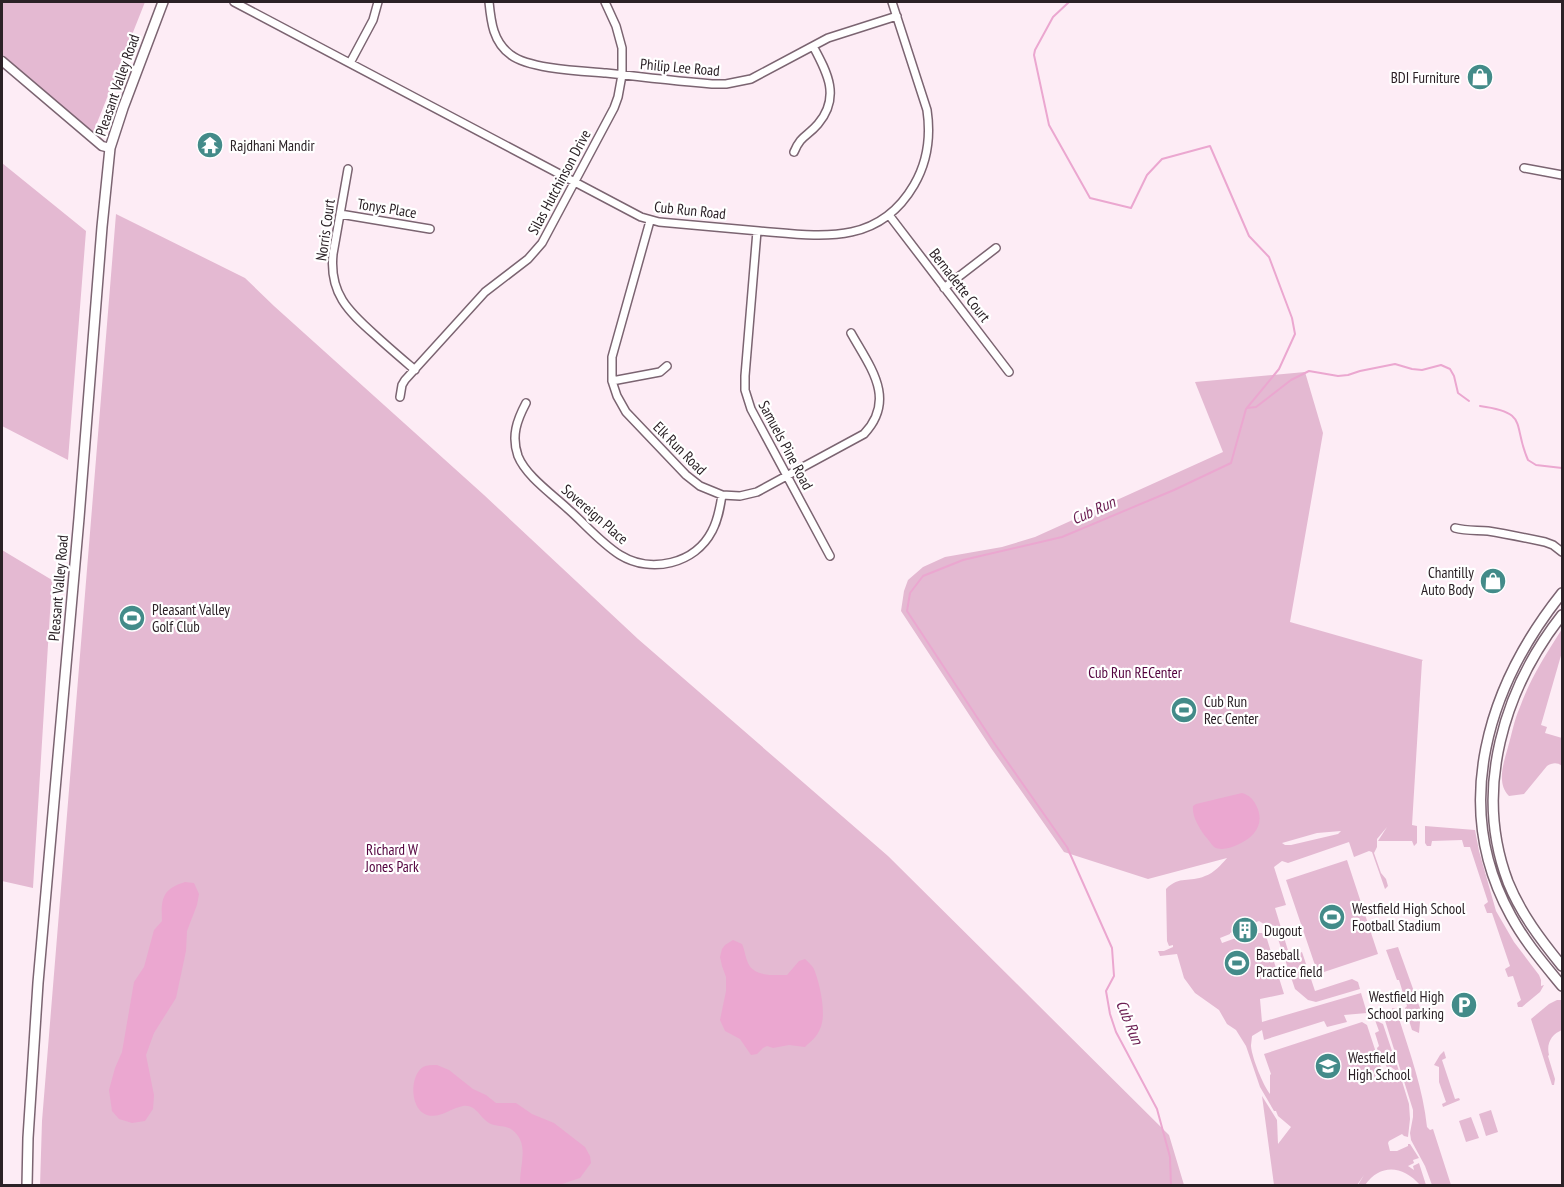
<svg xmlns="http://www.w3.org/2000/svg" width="1564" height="1187" font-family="'PT Sans Narrow',sans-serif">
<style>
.green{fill:#e4b9d2;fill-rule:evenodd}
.water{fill:#eba7d0}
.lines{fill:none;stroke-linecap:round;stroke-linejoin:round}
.stream{stroke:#eba7d0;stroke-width:2}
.minor-casing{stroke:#7b6471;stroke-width:10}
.tertiary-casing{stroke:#7b6471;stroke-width:11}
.secondary-casing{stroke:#7b6471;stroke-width:12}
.minor{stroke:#fff;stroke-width:7}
.tertiary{stroke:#fff;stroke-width:8}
.secondary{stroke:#fff;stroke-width:9}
.labels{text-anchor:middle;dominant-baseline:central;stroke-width:4.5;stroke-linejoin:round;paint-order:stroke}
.street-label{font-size:15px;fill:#2b2126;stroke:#fff}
.poi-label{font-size:15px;fill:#2b2126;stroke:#fff;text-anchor:start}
.park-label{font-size:15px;fill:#53023e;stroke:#fff}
.water-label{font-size:16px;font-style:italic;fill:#6b1e52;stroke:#fff}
</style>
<rect width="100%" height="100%" fill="#fdecf5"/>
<path class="green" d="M2 2H145L93 133 2 54Z
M2 163 86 231 68 460 2 426Z
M116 214 245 278 274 306 484 495 638 639 888 856 1169 1135 1184 1185 40 1186 42 1121Z
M1305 372 1323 433 1290 622 1423 660 1422 661 1412 825 1417 826V843L1414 846 1412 841H1378L1387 827 1377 839V847L1374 853 1381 873 1386 879 1388 886 1385 889 1372 852 1369 851 1354 857 1349 842 1288 863 1282 861 1274 867 1286 905 1275 908 1290 957 1302 952 1315 991 1352 979 1358 982 1360 989 1316 1002 1308 1000 1295 989 1277 936H1274L1272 929 1259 921 1251 924V926L1230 933V934L1220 938 1222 943 1250 933H1262L1267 939 1284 994 1260 999 1262 1022 1361 993 1367 1013 1344 1015 1347 1022 1327 1027 1324 1021 1264 1040 1262 1030 1252 1036C1252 1037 1251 1045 1251 1046 1252 1058 1263 1085 1270 1094V1075L1271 1074 1264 1054 1362 1022 1367 1025 1384 1077 1392 1082 1398 1072 1391 1067 1389 1069 1387 1068 1383 1056 1393 1052 1409 1104 1410 1119 1408 1137 1404 1136 1402 1134 1389 1141 1388 1143 1390 1151H1397L1408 1146V1144H1410L1419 1158 1413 1160 1414 1163 1408 1166 1414 1170 1413 1166 1419 1163 1426 1185H1420C1403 1166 1381 1163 1365 1185H1358L1364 1175 1357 1185H1274L1262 1096 1277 1120 1278 1144 1291 1127 1278 1116 1276 1111H1274L1260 1087 1246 1046 1236 1030 1227 1024 1219 1010 1195 993 1184 978 1177 954 1160 956 1158 951H1164L1173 947V945L1169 946 1167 941 1166 889C1180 875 1189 883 1205 876 1214 873 1221 865 1227 858L1148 879 1064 852 991 748 901 611 904 591 908 580 923 567 945 557 1002 547 1035 537 1223 452 1195 382ZM1341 831 1338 834 1291 845H1285L1282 843 1317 833Z
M2 550 52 580 33 888 2 881Z
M1562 629V652L1541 725 1547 727 1545 733 1562 738V766C1557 762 1552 763 1547 766L1524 794 1509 796C1496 783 1504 762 1508 747 1512 734 1514 720 1520 707 1530 679 1546 654 1562 629Z
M1425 826 1475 830 1479 851 1496 911 1514 942 1539 975 1541 980V986L1544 985 1540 992 1522 1007H1518L1517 1003 1521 1000 1513 976 1508 977 1505 969 1510 966 1492 913H1487L1484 905 1488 902 1470 847H1464L1462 840 1432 841 1431 846H1427L1425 843Z
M1347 860 1378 954 1318 974 1286 880Z
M1398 947 1421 1011 1419 1033 1412 1030 1405 1008 1407 1006 1399 980H1397L1386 950Z
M1557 1000H1562V1030C1552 1034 1546 1043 1549 1055L1548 1056 1555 1079 1554 1085H1552L1531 1019 1549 1004Z
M1392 1008 1396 1009C1408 1048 1423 1087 1427 1127L1430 1130 1433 1129 1451 1185H1432L1425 1166 1411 1140 1410 1133 1413 1117V1110L1383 1014 1384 1010 1387 1014 1393 1012Z
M1375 1020 1383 1024 1392 1051 1382 1054 1381 1052 1378 1053 1377 1048 1379 1046 1375 1033 1379 1031Z
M1444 1051 1446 1058 1442 1060 1455 1099 1459 1098 1460 1100 1443 1107 1442 1104 1446 1102 1439 1082V1067L1434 1065 1440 1055Z
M1491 1110 1498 1132 1486 1136 1479 1114Z
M1471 1117 1479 1138 1466 1142 1459 1121Z"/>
<path class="water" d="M1242 793C1249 795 1253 799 1256 805 1266 824 1254 838 1237 845 1230 848 1221 851 1214 847 1211 844 1208 839 1205 836 1199 827 1192 817 1193 806L1196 804Z
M185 882 194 883 199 894 197 905 187 931 186 951 176 998 154 1033 146 1055 154 1095 153 1109 145 1121 132 1123 119 1119 112 1111 109 1090 115 1068 122 1052 134 982 144 967 154 930 162 921C161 899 162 889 185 882Z
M733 940 742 944C745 950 745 957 748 963 754 977 774 975 787 975L799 961 805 959C808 962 812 965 814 969 820 984 827 1015 820 1029 817 1037 810 1042 805 1047L789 1045 773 1048 767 1046 763 1048 757 1054 751 1055 740 1039 725 1031 720 1020 726 991V977L722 966 720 957 722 949 725 945Z
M437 1065 449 1070 473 1089 486 1095 496 1103H516L532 1114 554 1123 585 1147 590 1156 591 1163 580 1178 559 1185H520C519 1166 531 1143 511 1129 504 1125 496 1127 489 1123 480 1118 476 1104 463 1106 451 1108 440 1119 427 1115 410 1110 409 1076 423 1067 427 1065 432 1065 437 1065Z"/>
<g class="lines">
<path class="stream" d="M1069 2 1053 17 1035 50 1034 55 1049 125 1090 198 1131 208 1147 175 1162 159 1210 146 1249 236 1269 257 1292 318 1295 334 1279 369 1246 409 1231 463 1174 490 1062 537 963 560 923 576 910 593 907 611 992 740 1067 847 1112 948 1114 976 1106 991 1110 1014 1116 1032 1157 1109 1170 1157 1171 1186
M1480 406C1530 413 1512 424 1528 460L1536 465 1562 468
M1247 408 1256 407 1291 380 1309 371 1338 376 1348 375 1360 371 1395 364 1412 369 1422 370 1441 365 1450 369 1454 376 1458 393 1469 401"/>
<defs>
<path id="minor" d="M234 2 641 217 659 222C692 225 726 228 759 231 819 236 878 247 914 185 928 161 931 137 927 110L892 2
M489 2C491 22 493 42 511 55 529 69 582 71 606 73 641 77 677 81 712 84H726L751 79 828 38 897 16
M350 63 373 20 378 2
M794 152C801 135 807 137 818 124 841 97 827 72 813 46
M1524 168 1562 175
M348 169 333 254C329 293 348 311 375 335 388 347 401 358 415 370
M340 214 430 229
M889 215 1009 372
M650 221 612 357V381L617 396 626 412 686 475 700 486 722 495 740 496 757 492 864 434C897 399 870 367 851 333
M757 231 745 376V390L751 409 830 556
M944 288 996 248
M612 381 660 372 667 366
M400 397 402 385 405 380 485 292 528 259 542 243 614 108 618 97 622 75V48L616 26 605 2
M526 403C517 420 511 436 518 456 526 476 552 494 568 509 585 524 601 543 620 555 651 574 695 564 712 531 718 520 720 508 722 495
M1455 528C1466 531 1477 530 1488 531 1507 534 1526 538 1545 542L1553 545 1562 552"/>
<path id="tertiary" d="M2 61 102 146 110 148"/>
<path id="secondary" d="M1562 593C1488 686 1450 806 1511 916 1525 942 1544 964 1562 986
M1562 615C1504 689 1473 790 1508 882 1521 914 1541 940 1562 966
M27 1186 28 1138 38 983 79 518 102 227 110 148 123 108 163 2"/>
</defs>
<use href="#minor" class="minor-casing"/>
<use href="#tertiary" class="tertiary-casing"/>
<use href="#secondary" class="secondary-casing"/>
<use href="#minor" class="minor"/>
<use href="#tertiary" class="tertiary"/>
<use href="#secondary" class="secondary"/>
</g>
<defs>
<symbol id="shop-disc" viewBox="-11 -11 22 22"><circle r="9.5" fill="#438b89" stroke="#fff"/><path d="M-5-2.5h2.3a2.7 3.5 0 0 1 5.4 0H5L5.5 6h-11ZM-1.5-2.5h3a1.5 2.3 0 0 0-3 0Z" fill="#fff"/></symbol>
<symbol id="temple-disc" viewBox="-11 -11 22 22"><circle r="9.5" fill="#438b89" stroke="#fff"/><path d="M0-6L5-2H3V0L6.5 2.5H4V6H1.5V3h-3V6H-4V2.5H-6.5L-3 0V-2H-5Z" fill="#fff"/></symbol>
<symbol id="stadium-disc" viewBox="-11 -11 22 22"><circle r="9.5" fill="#438b89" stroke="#fff"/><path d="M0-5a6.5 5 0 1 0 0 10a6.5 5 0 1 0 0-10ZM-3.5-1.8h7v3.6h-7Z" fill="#fff"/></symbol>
<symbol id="building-disc" viewBox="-11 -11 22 22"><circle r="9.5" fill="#438b89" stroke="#fff"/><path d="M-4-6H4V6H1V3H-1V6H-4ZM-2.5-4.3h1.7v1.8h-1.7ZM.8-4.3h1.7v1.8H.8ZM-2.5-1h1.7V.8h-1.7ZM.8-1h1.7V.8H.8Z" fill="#fff"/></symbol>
<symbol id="parking-disc" viewBox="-11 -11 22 22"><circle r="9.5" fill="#438b89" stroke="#fff"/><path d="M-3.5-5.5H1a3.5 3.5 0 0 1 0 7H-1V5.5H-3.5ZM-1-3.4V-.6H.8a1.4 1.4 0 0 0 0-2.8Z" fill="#fff"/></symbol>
<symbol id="school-disc" viewBox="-11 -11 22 22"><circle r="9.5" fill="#438b89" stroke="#fff"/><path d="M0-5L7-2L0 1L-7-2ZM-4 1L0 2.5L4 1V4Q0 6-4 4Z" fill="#fff"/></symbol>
</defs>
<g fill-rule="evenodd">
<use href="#shop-disc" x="1465" y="62" width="30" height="30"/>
<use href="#temple-disc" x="195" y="130" width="30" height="30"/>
<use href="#shop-disc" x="1478" y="566" width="30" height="30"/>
<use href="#stadium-disc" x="117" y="603" width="30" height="30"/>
<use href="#stadium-disc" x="1169" y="695" width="30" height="30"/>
<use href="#stadium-disc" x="1317" y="902" width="30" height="30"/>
<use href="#building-disc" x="1230" y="915" width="30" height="30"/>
<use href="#stadium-disc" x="1222" y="948" width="30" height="30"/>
<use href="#parking-disc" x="1449" y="990" width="30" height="30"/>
<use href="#school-disc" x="1313" y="1051" width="30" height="30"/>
</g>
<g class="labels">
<g class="street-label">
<text transform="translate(680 67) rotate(5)">Philip Lee Road</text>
<text transform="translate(117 85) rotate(-71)">Pleasant Valley Road</text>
<text transform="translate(559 182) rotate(-62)">Silas Hutchinson Drive</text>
<text transform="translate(387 208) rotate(9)">Tonys Place</text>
<text transform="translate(690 210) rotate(6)">Cub Run Road</text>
<text transform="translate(325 230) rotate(-82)">Norris Court</text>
<text transform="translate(960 285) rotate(52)">Bernadette Court</text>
<text transform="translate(786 445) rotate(62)">Samuels Pine Road</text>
<text transform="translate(680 448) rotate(45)">Elk Run Road</text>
<text transform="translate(595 514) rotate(41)">Sovereign Place</text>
<text transform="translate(58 588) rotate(-85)">Pleasant Valley Road</text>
</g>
<g class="poi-label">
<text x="1460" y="77" text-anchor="end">BDI Furniture</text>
<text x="230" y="145">Rajdhani Mandir</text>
<text x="1474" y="572" text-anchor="end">Chantilly<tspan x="1474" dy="17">Auto Body</tspan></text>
<text x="152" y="609">Pleasant Valley<tspan x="152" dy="17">Golf Club</tspan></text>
<text x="1204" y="701">Cub Run<tspan x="1204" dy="17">Rec Center</tspan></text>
<text x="1352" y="908">Westfield High School<tspan x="1352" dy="17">Football Stadium</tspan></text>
<text x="1264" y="930">Dugout</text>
<text x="1256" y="954">Baseball<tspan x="1256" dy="17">Practice field</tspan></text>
<text x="1444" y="996" text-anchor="end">Westfield High<tspan x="1444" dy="17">School parking</tspan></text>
<text x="1348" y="1057">Westfield<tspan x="1348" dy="17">High School</tspan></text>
</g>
<g class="park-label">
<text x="1135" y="672">Cub Run RECenter</text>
<text x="392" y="849">Richard W<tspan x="392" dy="17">Jones Park</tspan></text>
</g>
<g class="water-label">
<text transform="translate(1093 510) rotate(-24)">Cub Run</text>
<text transform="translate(1130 1022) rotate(68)">Cub Run</text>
</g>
</g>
<rect width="1564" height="1187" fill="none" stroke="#2b2126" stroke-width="6"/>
</svg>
